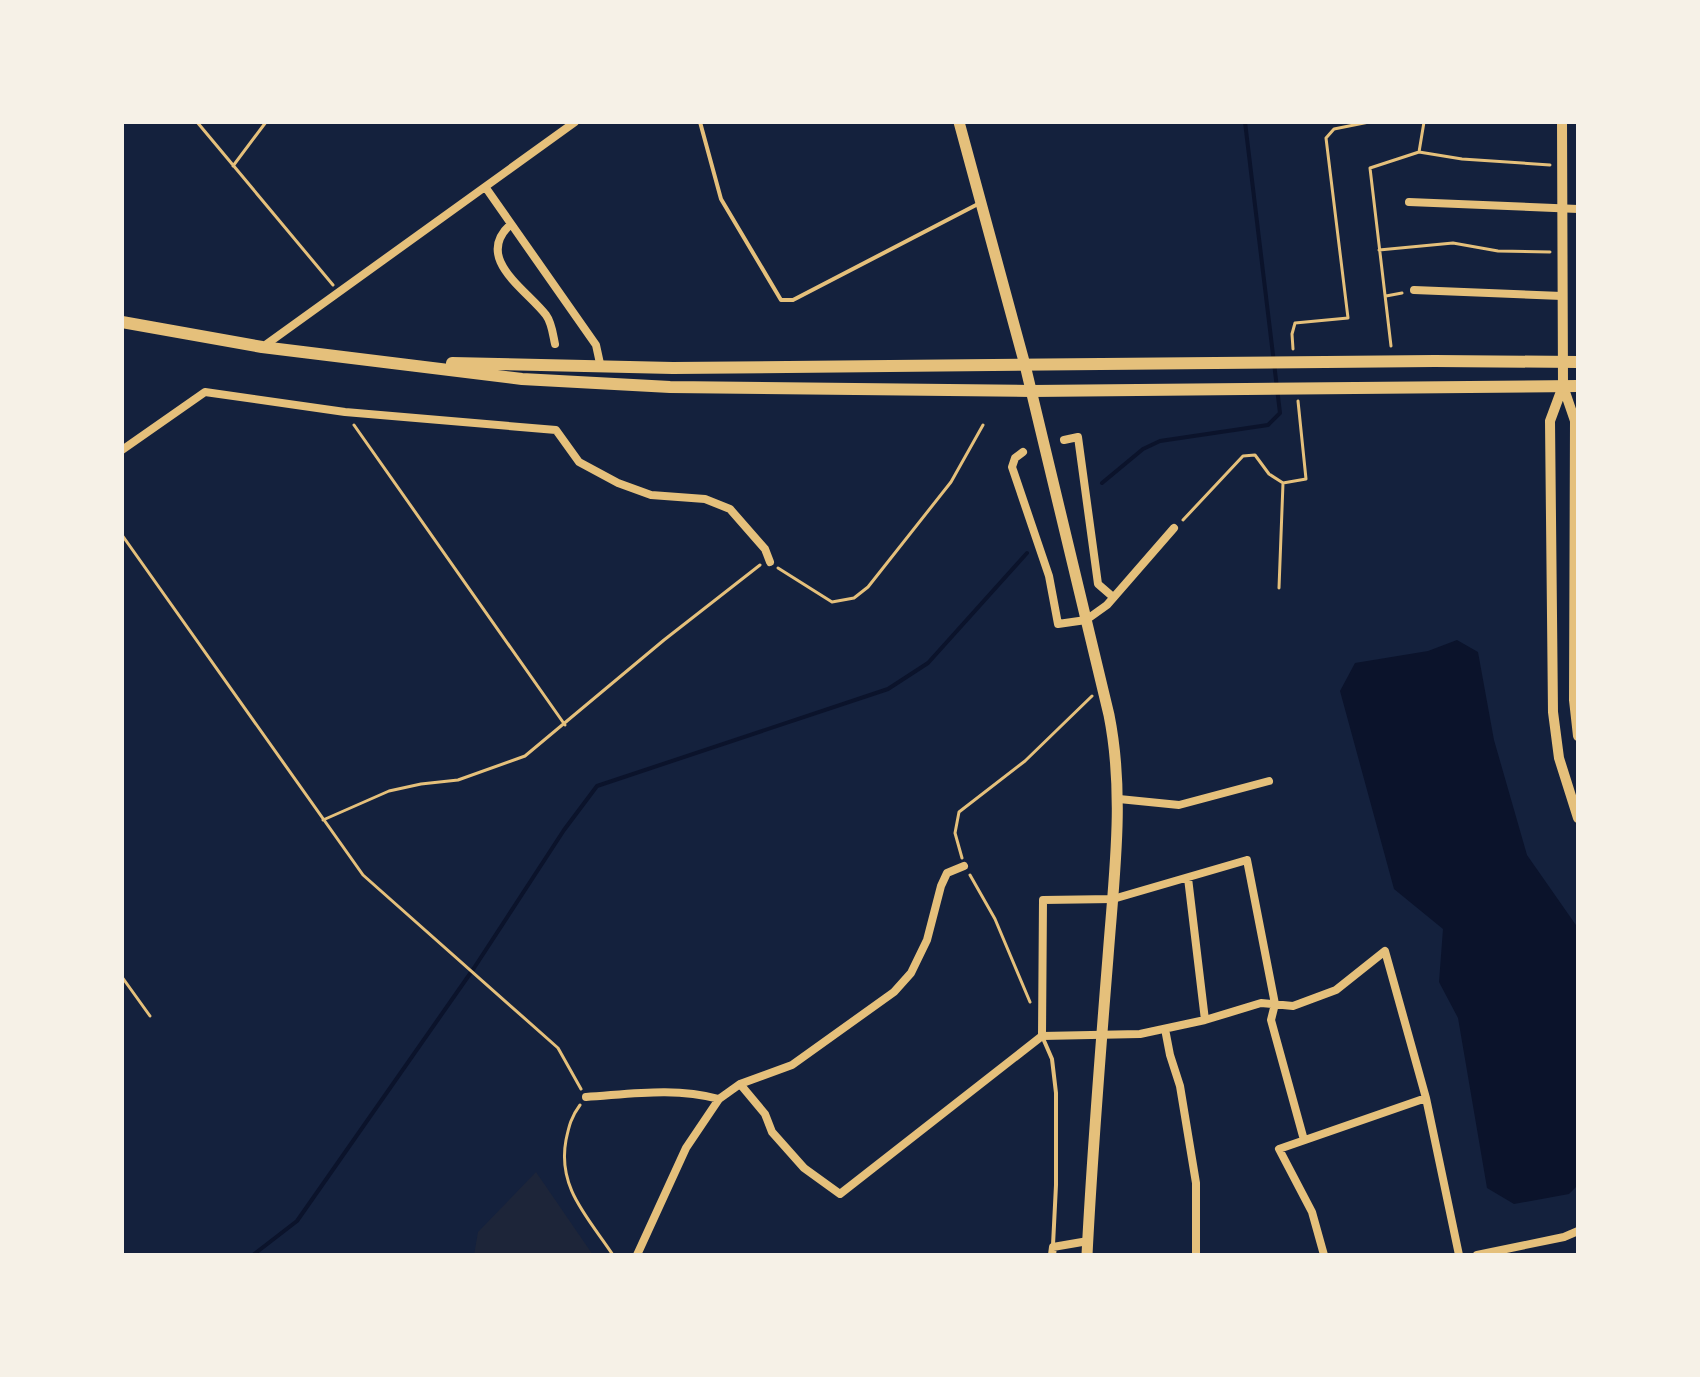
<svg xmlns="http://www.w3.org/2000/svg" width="1700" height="1377" font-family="'Varela Round',sans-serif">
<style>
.green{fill:#1d2539}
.water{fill:#0b132b}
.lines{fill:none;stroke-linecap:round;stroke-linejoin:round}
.stream{stroke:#0b132b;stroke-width:4}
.path{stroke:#e5c07b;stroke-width:3}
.service{stroke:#e5c07b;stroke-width:4}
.minor{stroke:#e5c07b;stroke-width:8}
.tertiary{stroke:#e5c07b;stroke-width:10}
.secondary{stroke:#e5c07b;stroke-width:11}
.primary{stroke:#e5c07b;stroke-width:12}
</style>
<rect width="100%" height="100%" fill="#14213d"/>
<path class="green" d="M536 1172 593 1255H474L478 1232Z"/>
<path class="water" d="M1457 640 1478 652 1494 740 1527 855 1578 928V1185L1569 1194 1514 1204 1487 1188 1458 1018 1439 982 1443 929 1394 889 1340 691 1355 663 1428 651Z"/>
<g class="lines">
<path class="stream" d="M1102 483 1143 449 1160 441 1268 425 1280 413 1245 122
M253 1255 297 1221 474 968 564 830 597 786 888 689 928 663 1027 553"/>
<path class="path" d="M197 122 333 285
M1419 152 1462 159 1550 165
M233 166 266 122
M1379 250 1453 243 1498 251 1550 252
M1386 296 1402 293
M1391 346 1370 168 1419 152 1424 122
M1293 349 1292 334 1295 323 1348 318 1326 138 1334 129 1369 122
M354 425 565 725
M1183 520 1243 456 1255 455 1269 474 1283 483
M122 535 363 875 558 1048 581 1089
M778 568 832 602 854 598 868 587 951 482 983 425
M1279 588 1283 483 1306 479 1298 401
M323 820 389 791 421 784 458 780 525 756 664 640 760 565
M962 858 955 833 959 812 1025 761 1092 696
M970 875 995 919 1030 1002
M122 977 150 1016
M580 1105C571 1117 569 1126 566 1140 557 1188 588 1217 613 1255"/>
<path class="service" d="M700 122 721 199 781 300H793L978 204
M1042 1036 1052 1059 1056 1093V1185L1053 1245"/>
<path class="minor" d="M486 188 596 345 601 368
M1409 202 1578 209
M511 224C473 258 526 289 546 315 552 323 553 335 555 344
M1414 290 1562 296
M264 346 575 122
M1064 440 1078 437 1098 584 1113 597
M122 450 205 392 345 412 556 430 579 462 618 483 651 495 705 499 730 509 765 549 770 562
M1023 452 1015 458 1012 467 1049 576 1058 624 1086 620 1107 605 1174 528
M1119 799 1179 805 1269 781
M1188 878 1205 1020
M1165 1029 1170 1055 1180 1086 1196 1183V1255
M740 1084 765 1114 772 1132 804 1168 840 1194 1042 1036
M586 1097C632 1094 674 1087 719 1099L740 1084 792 1065 894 992 911 973 927 940 941 886 947 873 964 866
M1304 1140 1271 1020 1275 1004 1247 860 1113 899 1043 900 1042 1036 1140 1034 1205 1020 1261 1003 1293 1006 1336 990 1385 951 1426 1098 1459 1255
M637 1255 686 1148 719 1099
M1052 1255 1053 1247 1088 1241
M1324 1255 1312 1212 1279 1149 1426 1098
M1477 1255 1564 1237 1578 1231"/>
<path class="tertiary" d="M1562 122 1563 386 1575 421 1574 700 1578 736
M1563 386 1550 421 1553 712 1559 758 1578 818"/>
<path class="secondary" d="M959 122 1025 365 1109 715C1125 795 1114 876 1108 957 1100 1056 1092 1156 1087 1255"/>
<path class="primary" d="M122 322 262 347 522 379 670 387 1031 391 1578 386
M452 363 673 368 1435 361 1578 362"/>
</g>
<rect width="1700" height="1377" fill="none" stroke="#f6f1e7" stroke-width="248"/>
</svg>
